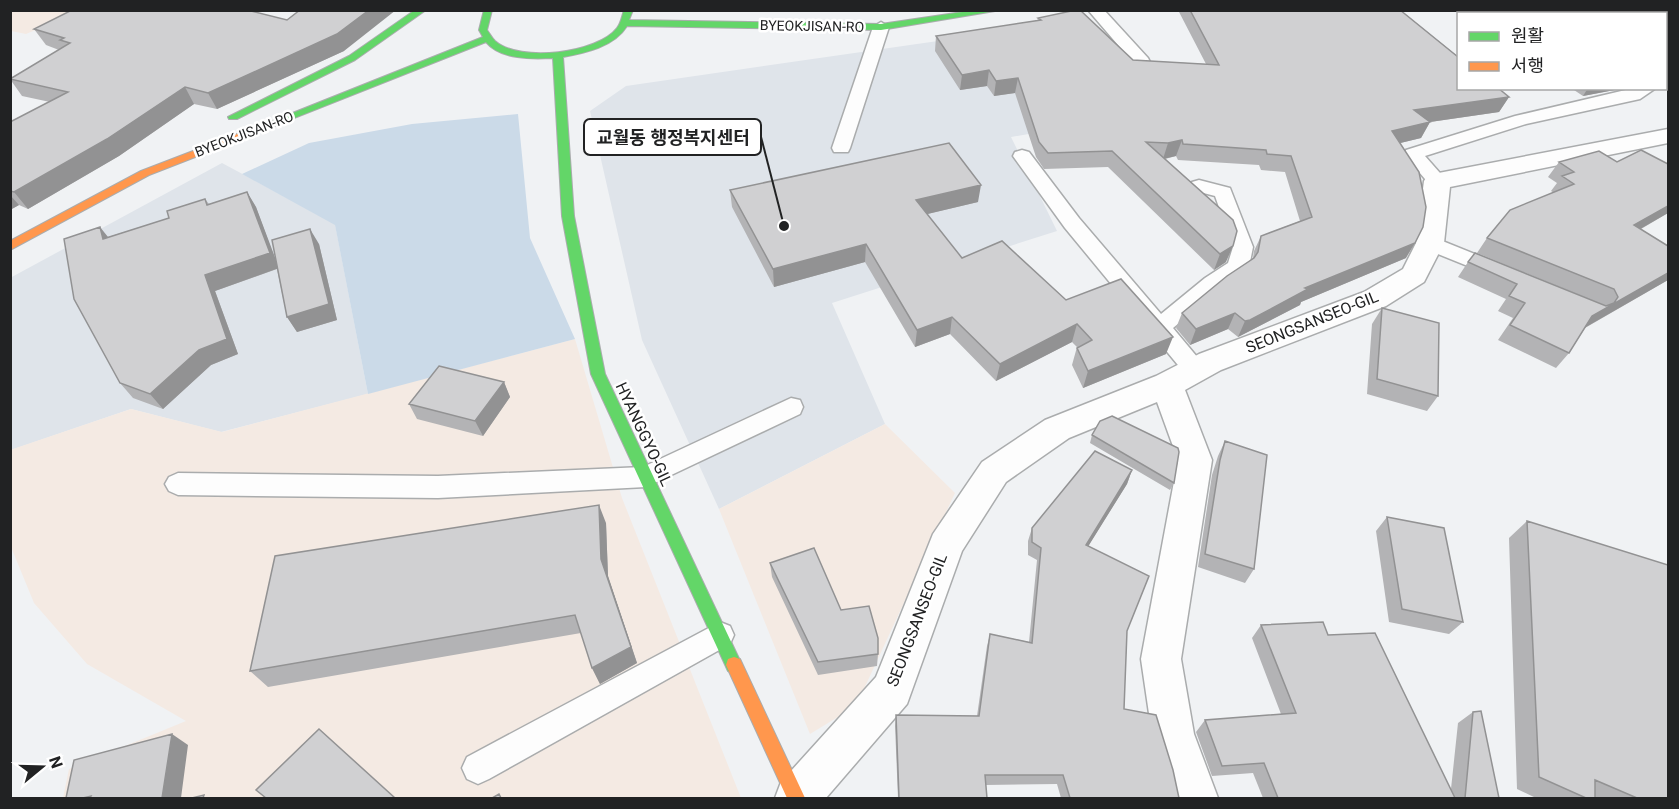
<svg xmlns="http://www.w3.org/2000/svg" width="1679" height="809" font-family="Roboto,'Noto Sans KR',sans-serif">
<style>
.built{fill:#dfe4ea}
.industrial{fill:#f4eae3}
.green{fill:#cbdae8}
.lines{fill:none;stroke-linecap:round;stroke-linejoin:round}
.lane-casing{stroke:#aaacad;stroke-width:3}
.street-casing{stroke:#aaacad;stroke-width:3}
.fast-casing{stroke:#aaacad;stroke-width:2}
.slow-casing{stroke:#aaacad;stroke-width:2}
.lane{fill:#fdfdfd;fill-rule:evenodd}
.street{fill:#fdfdfd;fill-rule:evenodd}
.fast{fill:#63d668;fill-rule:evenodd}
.slow{fill:#ff974d;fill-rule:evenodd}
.wall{fill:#b3b3b5}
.shaded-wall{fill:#929293}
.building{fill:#d0d0d2;stroke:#929293;stroke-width:1.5}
.labels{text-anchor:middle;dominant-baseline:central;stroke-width:5;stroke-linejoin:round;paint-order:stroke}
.far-street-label{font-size:14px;fill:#212223;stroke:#fff}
.street-label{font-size:16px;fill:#212223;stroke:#fff}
.leader{fill:none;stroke:#212223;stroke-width:2}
.callout-dot{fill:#212223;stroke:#fff;stroke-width:2}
.callout{fill:#fff;stroke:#212223;stroke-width:2}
.callout-label{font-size:18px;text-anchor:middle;font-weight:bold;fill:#212223}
</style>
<rect width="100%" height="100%" fill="#f0f2f4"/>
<path class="built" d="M1021 29 1051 130 1011 137 1057 231 832 303 885 424 719 509 642 340 590 111 626 86Z
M222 163 335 224 368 394 221 432 131 409 11 450 10 278Z"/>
<path class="industrial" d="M11 11H80L26 34 11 31Z
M575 339 622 498 741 798H63L69 769 186 721 87 664 34 603 11 547 10 450 131 409 222 432Z
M885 424 955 493 856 706 810 734 719 509Z"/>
<path class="green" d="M518 114 530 238 575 339 368 394 335 225 242 174 309 143 412 124Z"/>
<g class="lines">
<defs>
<path id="lane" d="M1088 10H1104L1148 58 1150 62 1148 66H1136Z
M881 22 889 27 850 148 848 152H834L832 148 873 27Z
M1634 88H1656L1640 99 1526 124 1425 156 1447 181 1444 185H1430L1404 154 1406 150 1515 116Z
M1022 150 1029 152 1079 218 1161 314 1205 278 1228 263 1233 247 1215 196 1192 190 1189 186 1192 182 1199 180 1230 188 1253 247 1249 267 1245 272 1221 288 1173 328 1203 364 1207 370 1203 376 1195 379 1187 376 1065 228 1013 156 1015 152Z
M1430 236 1507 267 1511 272 1507 277 1500 279 1423 248 1420 243 1423 238Z
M791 398 800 400 803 407 800 414 646 487 438 498 178 495 169 491 165 484 169 477 178 473 438 476 643 467Z
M720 622 730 626 734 635 730 644 489 779 478 784 467 779 462 768 467 757Z"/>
<path id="street" d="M1668 129V143L1450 187 1444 243 1424 282 1386 306 1221 370 1185 390 1212 460 1181 659 1194 734 1218 798H1174L1152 734 1141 659 1178 460 1157 402 1069 438 1006 482 962 551 907 704 826 798H775L781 782 876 677 933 534 982 462 1045 420 1156 376 1199 354 1364 292 1403 269 1416 243 1424 181 1428 175Z"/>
<path id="fast" d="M415 10H426L355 60 237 119H229L228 117 349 56Z
M484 10H492L487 30C490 34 492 38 495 41 520 63 598 53 617 28 621 23 622 16 624 10H633L629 20 881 24 976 10H1001L881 30 627 26C614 47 585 53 563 57L574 216 605 374 742 665 740 671 734 673 728 671 591 374 562 216 553 58C532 59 501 60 486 42L244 138 240 139 235 136 483 37 479 30Z"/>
<path id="slow" d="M240 133 245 136 244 138 149 175 10 250V241L141 171Z
M734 657 740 659 805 798H787L726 665 728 659Z"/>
</defs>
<use href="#lane" class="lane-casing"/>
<use href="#street" class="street-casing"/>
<use href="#fast" class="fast-casing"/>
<use href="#slow" class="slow-casing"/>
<use href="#lane" class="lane"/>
<use href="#street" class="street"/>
<use href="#fast" class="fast"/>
<use href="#slow" class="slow"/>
</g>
<path class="wall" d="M1178 10H1400L1509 97 1499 112 1430 122 1421 138 1400 143 1406 258 1301 302 1300 305 1242 335 1238 337 1228 329 1190 345 1176 328 1182 313 1253 258 1254 251 1261 236 1300 221 1285 172 1261 170 1259 165 1178 160 1176 156 1165 159 1226 262 1214 270 1108 167 1044 169 1036 157 1015 93 994 96 987 86 960 90 935 51 936 36 1037 21 1038 18 1133 60 1206 64Z
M34 29 344 51 217 109 194 104 119 156 28 209 19 205 10 210V122L50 102 22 96 10 79 59 50 46 45Z
M1571 88H1625L1583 96Z
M1559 162H1617L1668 164V213L1641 229 1668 246V280L1585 328 1569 353 1556 368 1498 340 1513 318 1498 311 1506 299 1458 277 1468 262 1601 304 1477 253 1487 238 1554 193 1551 191 1557 183 1548 177Z
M730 190 978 202 927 214 962 258 1066 300 1166 354 1083 388 1072 365 1077 347 1072 342 996 381 950 334 915 347 865 262 774 287 732 207Z
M247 192 256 207 275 259 319 244 337 320 297 332 287 317 277 269 215 291 238 354 211 365 163 409 133 398 120 383 108 237 169 218 205 199 209 204Z
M1382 308 1438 396 1427 411 1367 394 1372 324Z
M504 382 510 397 483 436 417 419 409 404Z
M1092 435 1174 483 1170 490 1090 443Z
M1225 441 1254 569 1245 583 1198 567 1212 475 1218 456Z
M1132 470 1127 484 1088 546 1127 631 1124 709 1179 798H1061L1057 784 986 785 987 798H898L895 726 896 715 977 716 987 646 990 634 1029 642 1037 560 1028 555V541L1032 528Z
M1387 517 1463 622 1449 634 1389 622 1376 531Z
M1527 521 1668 798H1536L1517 789 1509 538Z
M606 523 608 576 637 663 600 684 592 668 581 633 268 687 250 671Z
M770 563 841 610 878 654 877 666 818 675 772 577Z
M1261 625 1328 635 1451 789 1458 723 1473 712 1499 798H1263L1253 773 1212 776 1196 732 1205 720 1281 714 1252 638Z"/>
<path class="shaded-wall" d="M369 10H396L344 51 217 109 208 93Z
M989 70 987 86 960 90 962 75Z
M1668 71V80L1665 81V72Z
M1018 78 1015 93 994 96 996 81Z
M185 87 194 104 119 156 28 209 14 192Z
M1588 88H1625L1583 96Z
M1509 97 1499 112 1430 122 1421 138 1384 147 1392 131 1414 110Z
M1182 140 1176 156 1163 159 1168 143Z
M981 185 978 202 915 217 916 200Z
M247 192 256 207 279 268 215 291 238 354 211 365 163 409 150 394 205 275Z
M10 195 19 205 10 210Z
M1668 206V213L1621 240 1634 225Z
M100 227 112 242 103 239Z
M310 229 319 244 337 320 297 332 287 317Z
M1415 243 1406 258 1301 302 1300 305 1238 337 1245 321 1305 288Z
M866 244 865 262 774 287 773 269Z
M1233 246 1226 262 1214 270 1220 254Z
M1668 273V280L1579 331 1592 316Z
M1235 313 1228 329 1190 345 1196 329Z
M952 317 950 334 915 347 917 330Z
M1077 324 1072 342 996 381 1000 364Z
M1173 337 1166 354 1083 388 1088 371Z
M504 382 510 397 483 436 475 421Z
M1132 470 1127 484 1081 558 1086 545Z
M599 505 606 523 608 576 637 663 600 684 592 668 601 559Z
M172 734 188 745 181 798H162Z"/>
<path class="building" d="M72 10H247L287 20 300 10H369L337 34 208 93 185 87 107 139 14 192 10 191V122L68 92 10 79 70 43 60 40 64 38 34 29Z
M1076 10H1080L1133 60 1219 65 1190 10H1400L1458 57V88H1498L1509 97 1414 110 1430 122 1392 131 1419 172 1426 207 1423 227 1415 243 1305 288 1308 289 1250 320 1245 321 1235 313 1196 329 1182 313 1227 276 1254 258 1258 252 1261 236 1312 217 1291 156 1267 154 1266 150 1183 144 1182 140 1168 143 1146 142 1233 220 1237 231 1233 246 1220 254 1112 151 1048 153 1039 142 1018 78 996 81 989 70 962 75 936 36 1041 20 1038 18Z
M1589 10H1668V71L1665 72V14H1571Z
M949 143 981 185 916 200 962 258 1002 241 1066 300 1121 279 1173 337 1088 371 1077 348 1092 340 1077 324 1000 364 952 317 917 330 866 244 773 269 730 190Z
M1641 150 1668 164V206L1634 225 1668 246V273L1592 316 1569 353 1510 325 1525 303 1509 296 1517 284 1468 262 1475 253 1606 306 1614 303 1618 297 1614 289 1487 238 1510 210 1574 184 1562 176 1574 172 1559 162 1599 151 1617 162Z
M247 192 270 253 205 275 227 339 199 350 150 394 120 383 74 299 64 239 100 227 103 239 169 218 167 211 205 199 207 205Z
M310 229 329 304 287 317 272 240Z
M1382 308 1439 323 1438 396 1377 379Z
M439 366 504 382 475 421 409 404Z
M1112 416 1178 448 1179 452 1174 483 1092 435 1100 421Z
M1225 441 1267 455 1254 569 1205 554 1220 460Z
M1095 451 1132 470 1086 545 1149 576 1127 631 1124 709 1156 715 1173 770 1179 798H1070L1063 775H985L987 798H899L896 715 979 716 990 634 1032 643 1041 548 1032 542V528Z
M599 505 601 559 631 647 592 668 575 615 250 671 275 556Z
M1387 517 1444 528 1463 622 1402 609Z
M1527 521 1668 565V798H1637L1595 780V798H1586L1539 777Z
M814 548 841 610 869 606 878 638V654L818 662 770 563Z
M1323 622 1328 635 1375 633 1455 798H1278L1264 763 1222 766 1205 720 1296 713 1261 625Z
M1481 711 1499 798H1465L1473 712Z
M319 729 395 798H266L256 790Z
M172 734 162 798H90L91 796 83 798H66L74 760Z
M499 794 501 798H492Z
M204 795 203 798H192Z"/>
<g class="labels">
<g class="far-street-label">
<text transform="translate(812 26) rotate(1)">BYEOKJISAN-RO</text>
<text transform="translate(244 134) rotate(-21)">BYEOKJISAN-RO</text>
</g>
<g class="street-label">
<text transform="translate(1312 322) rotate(-22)">SEONGSANSEO-GIL</text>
<text transform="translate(644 434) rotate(65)">HYANGGYO-GIL</text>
<text transform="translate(917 620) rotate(-69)">SEONGSANSEO-GIL</text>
</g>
</g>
<path class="leader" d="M784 226L761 137"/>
<circle class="callout-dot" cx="784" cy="226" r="6"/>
<rect class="callout" x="584" y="119" width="177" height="36" rx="6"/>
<g class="callout-label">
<text x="673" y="144">교월동 행정복지센터</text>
</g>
<rect width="1679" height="809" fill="none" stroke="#212223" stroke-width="24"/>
<rect x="1457" y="12" width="210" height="78" fill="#ffffff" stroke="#a6a7a7" stroke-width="1.5"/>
<rect x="1469" y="32" width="30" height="9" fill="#63d668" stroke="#a6a7a7" stroke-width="1.5"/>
<text x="1511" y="42" font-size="18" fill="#212223">원활</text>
<rect x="1469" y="62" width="30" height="9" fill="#ff974d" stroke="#a6a7a7" stroke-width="1.5"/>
<text x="1511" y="72" font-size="18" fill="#212223">서행</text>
<g transform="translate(42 767) rotate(71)" stroke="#ffffff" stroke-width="4.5" paint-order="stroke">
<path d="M0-4.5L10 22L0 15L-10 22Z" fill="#212223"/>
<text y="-9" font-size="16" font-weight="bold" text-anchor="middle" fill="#212223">N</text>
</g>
</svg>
